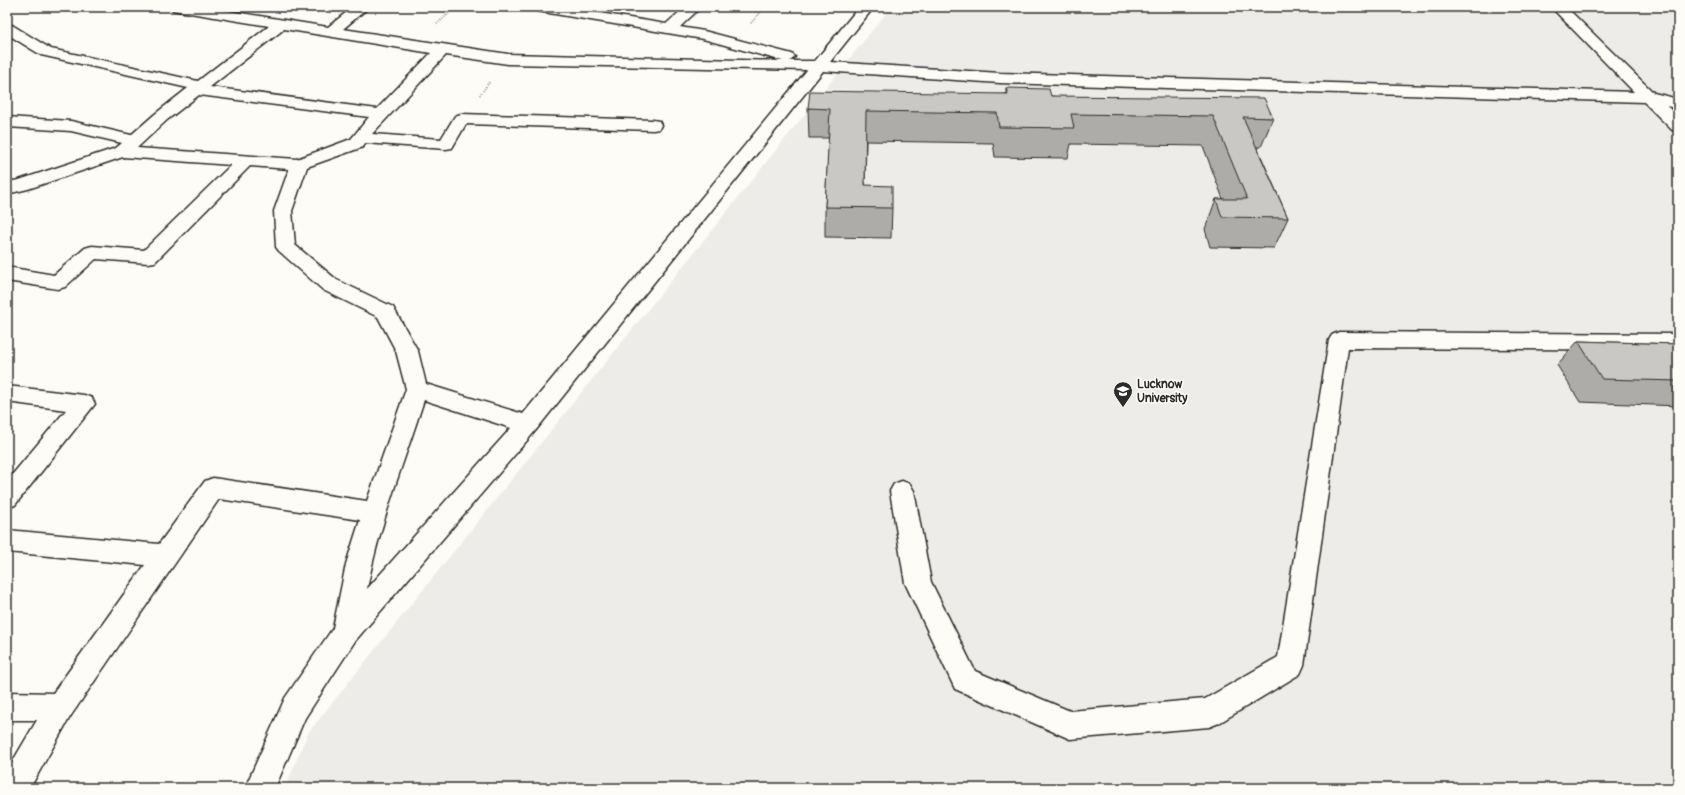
<svg xmlns="http://www.w3.org/2000/svg" width="1685" height="795" font-family="Pangolin,sans-serif">
<style>
.built{fill:#edece8}
.lines{fill:none;stroke-linecap:round;stroke-linejoin:round}
.minor-casing{stroke:#2b2b2b;stroke-width:3}
.path{stroke:#2b2b2b;stroke-width:2;stroke-dasharray:0.5 2;stroke-linecap:butt}
.minor{fill:#fdfcf7;fill-rule:evenodd}
.wall{fill:#adaca9;stroke:#2b2b2b}
.building{fill:#c9c8c4;stroke:#2b2b2b}
.labels{text-anchor:middle;dominant-baseline:central;stroke-width:3;stroke-linejoin:round;paint-order:stroke}
.poi-label{font-size:12px;font-weight:bold;fill:#2b2b2b;stroke:#fdfcf7;text-anchor:start}
</style>
<rect width="100%" height="100%" fill="#fdfcf7"/>
<filter id="ink" filterUnits="userSpaceOnUse"><feTurbulence type="fractalNoise" baseFrequency=".025" numOctaves="2"/><feDisplacementMap in="SourceGraphic" scale="8" xChannelSelector="R" yChannelSelector="G"/><feConvolveMatrix kernelMatrix="1 2 1 2 8 2 1 2 1" color-interpolation-filters="sRGB"/></filter>
<g filter="url(#ink)">
<path class="built" d="M891 7H1678V788H285L308 733Z"/>
<g class="lines">
<defs>
<path id="minor" d="M171 7H204L328 27 353 7H369L343 29 508 54 783 61 703 39 537 11 532 10 530 7H563L666 24 685 7H701L680 27 704 31 792 54 795 57 790 61H815L859 7H874L830 62 1000 73 1634 92 1551 7H1566L1654 93 1678 99V109L1667 106 1678 117V131L1672 130 1644 102 1000 83 823 71 536 430 355 641 305 718 275 788H245L285 698 333 628 346 564 360 520 219 499 70 717 30 788H7V771L37 720H7V692L53 693 145 565 7 552V530L159 544 205 481 213 478 367 501 406 389 396 351 378 317 323 290 279 251 276 247 274 211 289 169 250 166 155 262 148 263 96 259 65 287 58 289 7 281V267L54 275 85 248 92 246 144 250 231 165 123 157 28 189 7 194V182L19 180 116 148 122 143 71 131 7 127V117L71 121 131 135 155 114 188 88 41 55 7 34V24L12 25 51 49 198 81 269 26 178 11 173 10ZM284 29 431 53 377 109 210 87ZM446 55 508 64 807 70 523 414 426 384 418 351 393 307 337 280 295 245 292 211 307 167 363 147 365 143 446 149 452 148 466 124 653 130 659 129 661 125 659 121 653 120 461 114 455 116 441 139 372 134ZM199 95 369 117 351 139 297 159 137 148 167 120ZM424 400 511 428 367 589C379 525 404 462 424 400Z
M1339 332 1678 334V350L1348 348 1304 665 1300 674 1219 723 1209 727 1070 739 955 689 905 583 890 491 894 484 902 481 910 484 914 491 931 582 975 671 1070 711 1205 699 1278 657 1329 340 1332 335Z
M7 386 84 395 92 398 95 404 15 505 7 508V481L66 410 7 402Z"/>
</defs>
<use href="#minor" class="minor-casing"/>
<path class="path" d="M751 23 765 7
M437 24 456 7
M480 95 490 81"/>
<use href="#minor" class="minor"/>
</g>
<path class="wall" d="M1006 88 1051 96 1273 118 1261 147H1257L1288 218 1274 248 1210 247 1205 229 1216 199H1223L1203 146 1071 144 1068 158 995 157 993 143 866 141 865 185 892 208 891 238 825 237V207L829 138H809L808 108 1006 94Z
M1578 341 1678 344V406L1580 402 1557 365Z"/>
<path class="building" d="M1006 88 1049 89 1051 96 1264 98 1273 118 1243 117 1288 218 1222 217 1216 199H1247L1213 116 1071 114 1074 128 999 127 997 113 866 111 865 185 892 186V208L825 207 830 109 808 108 810 91 1008 94Z
M1578 341 1678 344V381L1602 379Z"/>
</g>
<defs>
<symbol id="university-pin" viewBox="-11 -11 22 30"><path d="M0 17L-7.5 6A9.5 9.5 0 1 1 7.5 6Z" fill="#2b2b2b" stroke="#fdfcf7"/><path d="M0-5L7-2L0 1L-7-2ZM-4 1L0 2.5L4 1V4Q0 6-4 4Z" fill="#fff"/></symbol>
</defs>
<g fill-rule="evenodd">
<use href="#university-pin" x="1112" y="380" width="22" height="30"/>
</g>
<g class="labels">
<g class="poi-label">
<text x="1137" y="384">Lucknow<tspan x="1137" dy="14">University</tspan></text>
</g>
</g>
<rect width="1685" height="795" fill="none" stroke="#fdfcf7" stroke-width="24"/>
<rect x="12" y="12" width="1661" height="771" fill="none" stroke="#2b2b2b" stroke-width="1.5" filter="url(#ink)"/>
</svg>
